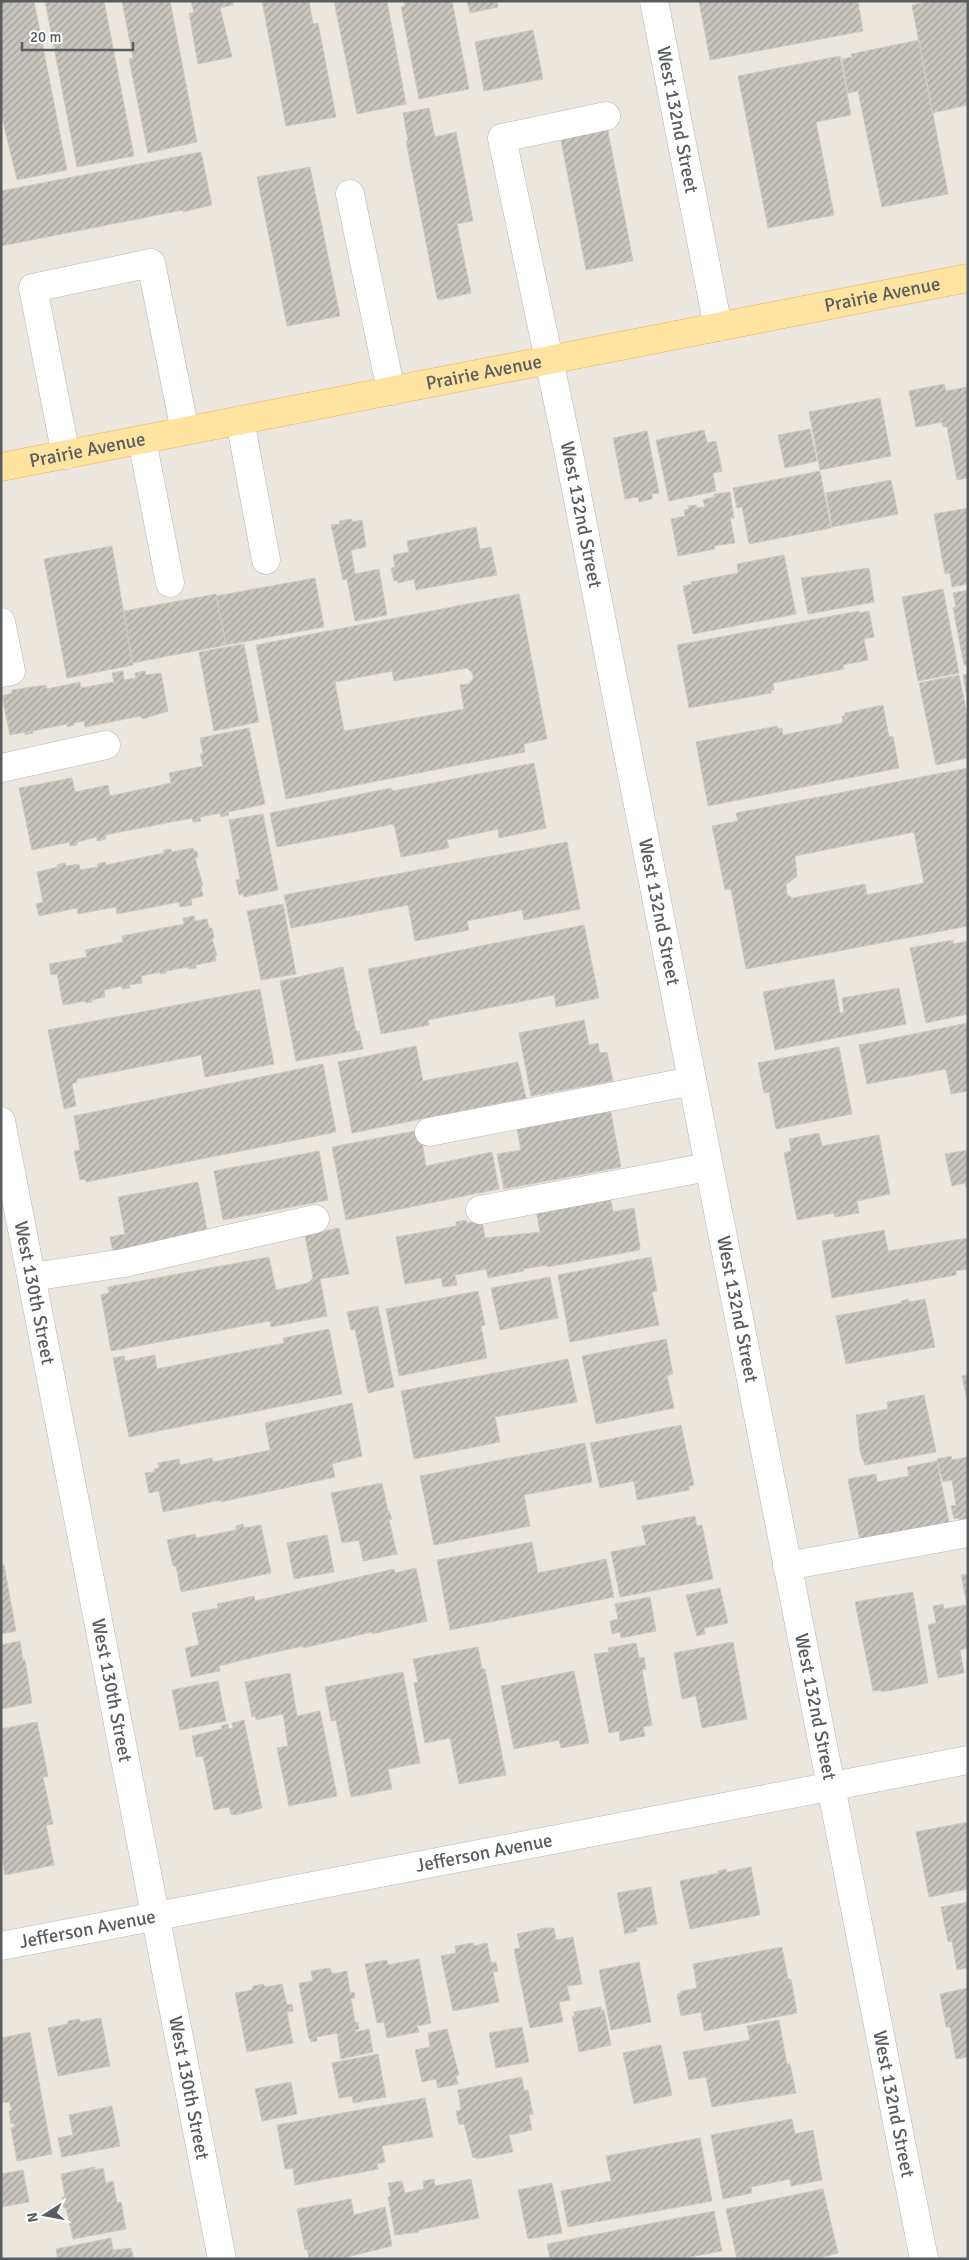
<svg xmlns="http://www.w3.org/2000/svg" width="969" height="2260" font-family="Signika,sans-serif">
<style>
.building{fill:url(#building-hatch);stroke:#d0c8be;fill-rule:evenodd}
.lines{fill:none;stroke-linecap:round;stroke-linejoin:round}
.minor-casing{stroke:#b2b6ba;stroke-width:29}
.major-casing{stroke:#f0b053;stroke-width:29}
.minor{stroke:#fff;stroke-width:28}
.major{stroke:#ffe3a1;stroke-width:28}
.labels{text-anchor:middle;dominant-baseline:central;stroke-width:4.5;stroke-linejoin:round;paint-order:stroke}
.street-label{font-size:19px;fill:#585d60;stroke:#fff}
</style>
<defs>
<pattern id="building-hatch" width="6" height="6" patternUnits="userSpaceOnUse" patternTransform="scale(1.25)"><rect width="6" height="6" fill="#c8c4be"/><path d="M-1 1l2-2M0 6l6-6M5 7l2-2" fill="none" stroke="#a5a29e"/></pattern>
</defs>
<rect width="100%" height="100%" fill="#ebe7df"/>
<path class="building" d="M1 1H34L67 170 17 180 1 113Z
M45 1H104L134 156 77 167Z
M122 1H170L197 142 148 153 129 59 133 58Z
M191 1H232L233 5 220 8 232 57 198 64 189 13H194Z
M262 1H309L313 24 318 23 336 117 286 126Z
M334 1H387L406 104 357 114Z
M404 1H452L469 89 419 99 401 7 405 6Z
M467 1H497L498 7 470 13Z
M699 1H858L863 31 710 60Z
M931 1H968V105L932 113 912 5Z
M533 30 543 79 484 91 475 42Z
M919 40 948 194 882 207 858 91 848 93 842 59 852 57 851 54Z
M840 56 851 115 816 122 834 215 768 228 738 76Z
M429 108 435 137 456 132 473 221 457 224 471 293 439 300 437 298 406 141H408L403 113Z
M607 126 633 261 586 270 560 135Z
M201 152 212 205 183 212V210L1 246V191Z
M310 167 340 316 287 326 257 177Z
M944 384 946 391 968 387V478L957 480 947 427H943L942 422 916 427 909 391Z
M880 398 891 456 820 470 809 412Z
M810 429 817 461 785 468 778 435Z
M704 430 707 443 716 441 722 471 713 473 716 491 669 501 656 440Z
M647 431 659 493 652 494V499L639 502 638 497 625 499 613 438Z
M820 471 831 528 749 544 742 507 737 508 733 488Z
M891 480 898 514 832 527 826 493Z
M730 492 734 518H730L735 543 714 546 715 549 678 556 671 519 685 516 684 510 689 509 688 506 696 505 697 508 705 507 703 500 714 497V494Z
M968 508V584L952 587 950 573 945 574 934 514Z
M352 519V522L362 520 366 547 351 550 355 574 379 569 387 615 355 621 347 579 343 580 331 525 340 524 339 521Z
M476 527 480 549 491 547 497 575 416 590 414 579 398 583 397 580 394 581 391 568 395 567 393 555 409 552 407 541Z
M112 546 133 665 67 678 44 559Z
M784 555 796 614 693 634 683 586 692 584 691 582 738 573 737 564Z
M869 568 874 602 808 614 801 578Z
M315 578 324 627 226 645 216 596Z
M943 589 959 673 918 681 902 597Z
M968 590V665H964L953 608 956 607 953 593Z
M216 594 226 645 132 663 124 611Z
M519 594 547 739 524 744 525 752 286 799 256 645ZM467 668 473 674V679L469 684 460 685 464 709 344 731 335 682 392 671 394 681Z
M859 611V613L869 611 874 637 864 639 868 660 843 665 844 669 773 683 774 690H771V693L689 708 677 645Z
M244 644 259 722 214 731 199 652Z
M123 671 124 680 136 678 135 673 145 671 146 675 161 673 168 711 142 719 141 716 85 727 84 721 74 723V725L67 727V724L32 731 33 733 25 735V732L10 735 2 696 12 693V690L46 685 47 689 80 682 81 688 114 682 112 673Z
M968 674V703L963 675Z
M959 675 968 719V758L936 765 919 683Z
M883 705 889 737 893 736 899 768 708 806 696 742 777 726 778 729 782 728 783 735 843 723 842 716H845V713Z
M249 728 265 804 228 812 229 815 221 817 220 813 200 817 201 821 193 822 192 818 105 835 106 839 97 841V837L77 842V845L70 846 69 842 32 850 19 788 72 778 75 792 108 785 110 796 171 783 169 773 203 766 200 754H203L200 738Z
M534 763 546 828 499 838 498 829 447 840 449 848 401 857 394 824 277 847 270 813 391 788 393 791Z
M968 768V926L746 969 731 889 725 890 712 826 738 821 736 813ZM914 832 924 883 867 895 865 884 793 898 787 895 786 885 797 876 795 856Z
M263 814 278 890 244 897 243 894 239 895 236 880 240 879 229 820Z
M567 842 580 909 524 920 522 910 467 921 469 930 415 941 408 905 291 928 284 895Z
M193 848 194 851H197L198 857 195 858 203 885 201 886 203 896 191 899 192 905 180 907 179 902 117 914 116 907 78 914 77 908 39 916 36 904 43 902 37 872 58 867 57 865 65 863 66 866 79 864 80 870 98 867 97 864 105 862 106 865 164 853V850L171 849 172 852Z
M283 904 296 974 261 980 247 911Z
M194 916 195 921 207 919 209 928H212L214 938 212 939 217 955H215L216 961 196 965V968L189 969V967L166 971V973L160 974V972L141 976 142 983 129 985 130 988 122 989V986L104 990 105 997 92 1000V1002L86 1003 85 1001 63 1005 57 974 51 975 49 964 87 957 85 950 123 942 122 936 184 924 183 918Z
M584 925 599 998 556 1007 554 995 428 1020 429 1025 381 1034 368 969Z
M953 940V944L968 941V1014L926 1023 910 948Z
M343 967 356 1031H359L363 1049 296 1061 280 981Z
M834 979 840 1013 844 1012 842 998 899 988 906 1024 775 1050 763 992Z
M260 989 274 1064 205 1077 201 1055 77 1079V1082L72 1084 76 1106 64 1109 48 1030Z
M584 1020 589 1045 598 1043 600 1053 607 1052 613 1081 531 1096 519 1033Z
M968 1023V1091L951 1094 946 1069 867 1084 859 1045Z
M416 1046 423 1081 518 1062 526 1098 352 1133 338 1062Z
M839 1047 852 1114 776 1129 769 1092 764 1093 758 1063Z
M323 1064 336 1132 86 1182V1179L80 1180 74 1151 80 1150 74 1116Z
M609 1102 621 1167 504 1189 497 1154 521 1150 517 1129 556 1122 554 1113Z
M420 1130 426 1166 492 1152 499 1189 346 1220 332 1147Z
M819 1133 822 1146 879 1135 890 1194 857 1201 859 1213 835 1217 834 1213 797 1220 784 1153 791 1151 789 1139Z
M968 1150V1187H966L965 1183 952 1186 945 1154Z
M319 1151 328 1200 223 1220 214 1171Z
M198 1182 208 1235 114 1258 110 1237 125 1234 118 1197Z
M609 1189 613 1212 634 1208 640 1247 639 1250 547 1267V1265L523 1269 524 1271 488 1278 486 1269 455 1275 457 1285 443 1287 441 1278 405 1284 396 1237 456 1226V1222L466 1220 467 1223 482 1221 485 1238 540 1232 535 1206Z
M339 1228 349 1274 320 1279 327 1316 271 1327 270 1321 111 1351 101 1295 109 1293 108 1287 269 1257 276 1290 308 1283 313 1278 305 1235Z
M884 1230 888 1251 968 1238V1269L956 1271V1275L832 1298 822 1241Z
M651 1257 657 1291 652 1292 659 1325 570 1342 558 1275Z
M550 1277 558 1318 500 1330 491 1288Z
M478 1291 485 1325 481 1326 487 1358 399 1376 386 1309Z
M908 1299 909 1302 925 1299 935 1347 846 1364 836 1316 902 1303 901 1301Z
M378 1306 394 1387 368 1393 355 1329 351 1330 347 1312Z
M329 1329 342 1394 129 1437 113 1358 124 1356 125 1361 155 1355 157 1369 284 1343 283 1338Z
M666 1339 673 1374 667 1376 674 1408 596 1424 582 1356Z
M568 1359 577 1402 495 1417 500 1442 414 1459 401 1391Z
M968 1375V1405L962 1376Z
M924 1395 936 1452 865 1465 860 1452 856 1415 888 1409 887 1402Z
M352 1403 362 1456 332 1464 335 1477 221 1502V1500L163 1512 159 1491 149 1493 145 1473 155 1472 154 1469 159 1468 158 1463 179 1459 180 1465 212 1458 213 1462 270 1450 265 1423Z
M681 1425 694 1485 689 1486V1490L637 1500 634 1481 600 1488 590 1443Z
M585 1443 592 1482 524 1495 530 1526 434 1545 420 1476Z
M951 1456 952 1460 968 1457V1523L960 1525 959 1518 954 1519 951 1506 956 1505 952 1480 943 1482 937 1459Z
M937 1461 950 1527 860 1541 848 1479 876 1474 877 1482 909 1476 907 1467Z
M382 1483 388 1511H389L392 1519 389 1520 397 1554 363 1561 359 1540 342 1543 331 1493Z
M695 1516 697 1526 702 1525 713 1579 620 1597 611 1552 646 1545 642 1526Z
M243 1524 244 1528 261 1525 271 1573 181 1592 176 1566H173L167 1540 195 1534 196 1538 236 1530V1526Z
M327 1535 334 1572 294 1579 287 1543Z
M532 1542 538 1573 606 1559 614 1597 450 1630 437 1560Z
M1 1565H4L16 1631 1 1634Z
M416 1568 427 1621 372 1634V1632L303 1648V1646L267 1654 219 1666 220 1671 191 1677 185 1648 199 1645 192 1613 218 1608 217 1604 254 1596 255 1601 394 1569 395 1573Z
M968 1574V1648L960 1650 964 1673 938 1678 928 1625 936 1623 933 1606 943 1604 944 1609 967 1605 961 1575Z
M720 1588 728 1623 704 1628 705 1634 697 1636 686 1595Z
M913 1592 928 1683 882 1692 881 1690 873 1691 855 1602Z
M650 1597 656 1631 621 1638 620 1632 612 1634 610 1621 618 1619 615 1604Z
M20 1641 23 1660H25L32 1703 1 1709V1645Z
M733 1642 747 1719 702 1728 696 1696 682 1699 674 1653Z
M636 1643 639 1658 644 1657 646 1669 642 1670 652 1725 643 1727 645 1736 620 1741 619 1731 609 1733 594 1654 609 1652 608 1648Z
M478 1647 482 1669H485L506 1775 459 1784 450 1738 425 1743 414 1683 418 1682 413 1659Z
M574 1671 589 1743 561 1748 559 1740 514 1749 501 1686Z
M403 1672 420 1763 388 1769 392 1789 351 1797 336 1720 331 1721 325 1687Z
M290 1673 297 1716 320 1711 337 1796 289 1806 277 1748 288 1746 283 1714 256 1720 255 1716 252 1717 245 1682Z
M218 1681 226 1721 180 1730 172 1690Z
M244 1720 262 1808 236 1815 231 1814 229 1807 214 1810 203 1756 196 1757 192 1736 222 1729 221 1726 228 1724 229 1729 233 1728 232 1723Z
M37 1722 48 1776 43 1777 53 1824 46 1825 54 1865 5 1875 1 1853V1729Z
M968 1822V1889L929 1897 916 1832Z
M751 1867 760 1915 690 1929 680 1881 719 1873 718 1871 726 1869 727 1872Z
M651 1887 657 1924 636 1928 637 1931 625 1934 617 1893Z
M968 1902V1968L957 1970 952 1941 948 1942 941 1907Z
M545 1928H554L556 1940 573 1937 582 1984 567 1986 570 2000 559 2002 563 2022 530 2028 514 1949 520 1948 517 1934Z
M473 1943 474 1946 487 1943 491 1963 496 1962 498 1971 493 1972 499 2002 453 2011 441 1956 456 1953 455 1946Z
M782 1947 788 1979H791L797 2013 704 2031 701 2012 681 2016 677 1995 682 1991 697 1988 693 1964Z
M419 1959 431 2023 417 2026 419 2032 387 2038 384 2022 377 2023 365 1964 387 1960 388 1965Z
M639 1962 651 2022 611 2030 599 1970Z
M330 1968 332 1974 347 1971 350 1993 354 1992 355 1998 351 1999 355 2022H358L359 2029 355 2030V2032L369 2029 373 2052 341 2059 337 2033 317 2037V2041L311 2042V2039H309L299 1983 313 1981 311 1971Z
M263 1984 266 1987 282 1984 287 2005 292 2004 293 2011 287 2012 293 2043 247 2052 235 1993 252 1990 253 1986Z
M968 1988V2057L956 2059 950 2027H946L940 1994Z
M601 2007V2011L604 2010 611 2045 579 2052 572 2016H575L574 2012Z
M101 2018 110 2066 58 2076 48 2028 68 2024V2021L80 2019V2022Z
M779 2020 787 2064H790L796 2093 712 2107 706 2077 689 2080 683 2052 750 2040 747 2026Z
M522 2027 529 2062 496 2068 489 2033Z
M447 2029 459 2075 456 2076 458 2084 438 2088 436 2079 422 2082 415 2050 430 2047 428 2033Z
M30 2032 52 2154 17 2161 11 2128 14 2127V2123L11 2124 9 2111 12 2110 9 2102 1 2103V2038Z
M661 2045 672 2095 634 2104 623 2053Z
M378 2054 386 2097 353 2103 352 2096 339 2098 332 2063Z
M522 2077 524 2091 528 2090 533 2114 529 2115 532 2130 509 2135 513 2152 477 2159 476 2157 473 2158 464 2124 459 2125 456 2111 461 2110 458 2090Z
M291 2082 297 2114 262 2121 255 2089Z
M425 2098 433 2137 382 2146 385 2162 377 2164 378 2169 295 2185 293 2168 285 2169 277 2125Z
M112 2106 120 2146 62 2157 58 2138 73 2135 69 2115Z
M792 2119 795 2134 813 2130 822 2180 791 2186 790 2179 751 2187 752 2193 723 2199 711 2135Z
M700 2138 712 2201 568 2227 561 2191 611 2181 606 2156Z
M95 2167V2170L103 2168 106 2183 113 2181 117 2203 121 2202 126 2229 73 2239 66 2208H64L62 2197H65L61 2174Z
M23 2170 29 2202 1 2207V2174Z
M434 2179 435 2186 471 2179 479 2218 418 2230 419 2232 395 2235 388 2197 391 2196 388 2183 402 2181 405 2193 424 2189 423 2181Z
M552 2183 562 2233 528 2239 518 2190Z
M823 2189 838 2253 816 2259H737L726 2209Z
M351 2199 354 2215 385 2207 392 2246 339 2259H309L307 2249 305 2250 297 2209Z
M714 2211 722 2251 690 2257V2259H550L547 2244Z
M111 2238 113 2250 131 2248 134 2259H58L56 2249Z"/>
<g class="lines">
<defs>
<g id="minor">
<path id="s1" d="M654 1 718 327"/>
<path id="s2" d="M606 116 502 138 569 454 924 2259"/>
<path d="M350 194 391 391"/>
<path d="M240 420 266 560"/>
<path d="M142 440 170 583"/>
<path d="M66 455 33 288 151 263 185 431"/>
<path d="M1 622 11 671 1 673"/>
<path d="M1 768 106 745"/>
<path id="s3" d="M1 1121 222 2259"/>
<path d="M429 1132 692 1081"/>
<path d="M480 1210 708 1167"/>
<path d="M32 1277 124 1263 315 1219"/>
<path d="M787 1566 968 1533"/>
<path id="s4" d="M1 1946 968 1760"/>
</g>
<g id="major">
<path id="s5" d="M1 467 968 278"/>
</g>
</defs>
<use href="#minor" class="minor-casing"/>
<use href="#major" class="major-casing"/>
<use href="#minor" class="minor"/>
<use href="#major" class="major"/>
</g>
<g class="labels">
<g class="street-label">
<text stroke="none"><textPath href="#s1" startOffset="121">West 132nd Street</textPath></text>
<text stroke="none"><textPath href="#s5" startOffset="898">Prairie Avenue</textPath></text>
<text stroke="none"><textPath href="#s5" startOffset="492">Prairie Avenue</textPath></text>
<text stroke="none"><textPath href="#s5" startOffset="88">Prairie Avenue</textPath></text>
<text stroke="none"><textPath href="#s2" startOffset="491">West 132nd Street</textPath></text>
<text stroke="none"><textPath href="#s2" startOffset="896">West 132nd Street</textPath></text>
<text stroke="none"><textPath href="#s3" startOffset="175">West 130th Street</textPath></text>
<text stroke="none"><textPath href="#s2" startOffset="1301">West 132nd Street</textPath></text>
<text stroke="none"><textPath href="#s3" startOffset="580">West 130th Street</textPath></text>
<text stroke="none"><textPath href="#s2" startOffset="1706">West 132nd Street</textPath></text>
<text stroke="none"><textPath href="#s4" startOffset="492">Jefferson Avenue</textPath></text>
<text stroke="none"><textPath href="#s4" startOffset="88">Jefferson Avenue</textPath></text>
<text stroke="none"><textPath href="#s3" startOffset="985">West 130th Street</textPath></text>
<text stroke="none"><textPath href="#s2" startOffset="2111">West 132nd Street</textPath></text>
</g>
</g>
<rect width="969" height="2260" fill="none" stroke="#585d60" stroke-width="5"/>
<g transform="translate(45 2215) rotate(259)" stroke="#ffffff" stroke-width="4" paint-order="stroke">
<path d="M0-4L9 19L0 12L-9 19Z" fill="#585d60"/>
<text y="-8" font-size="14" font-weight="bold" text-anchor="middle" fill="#585d60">N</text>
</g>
<path d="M22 42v8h111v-8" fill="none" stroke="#585d60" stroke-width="2.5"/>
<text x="30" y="42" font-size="15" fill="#585d60" stroke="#ffffff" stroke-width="4" paint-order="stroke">20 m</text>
</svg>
